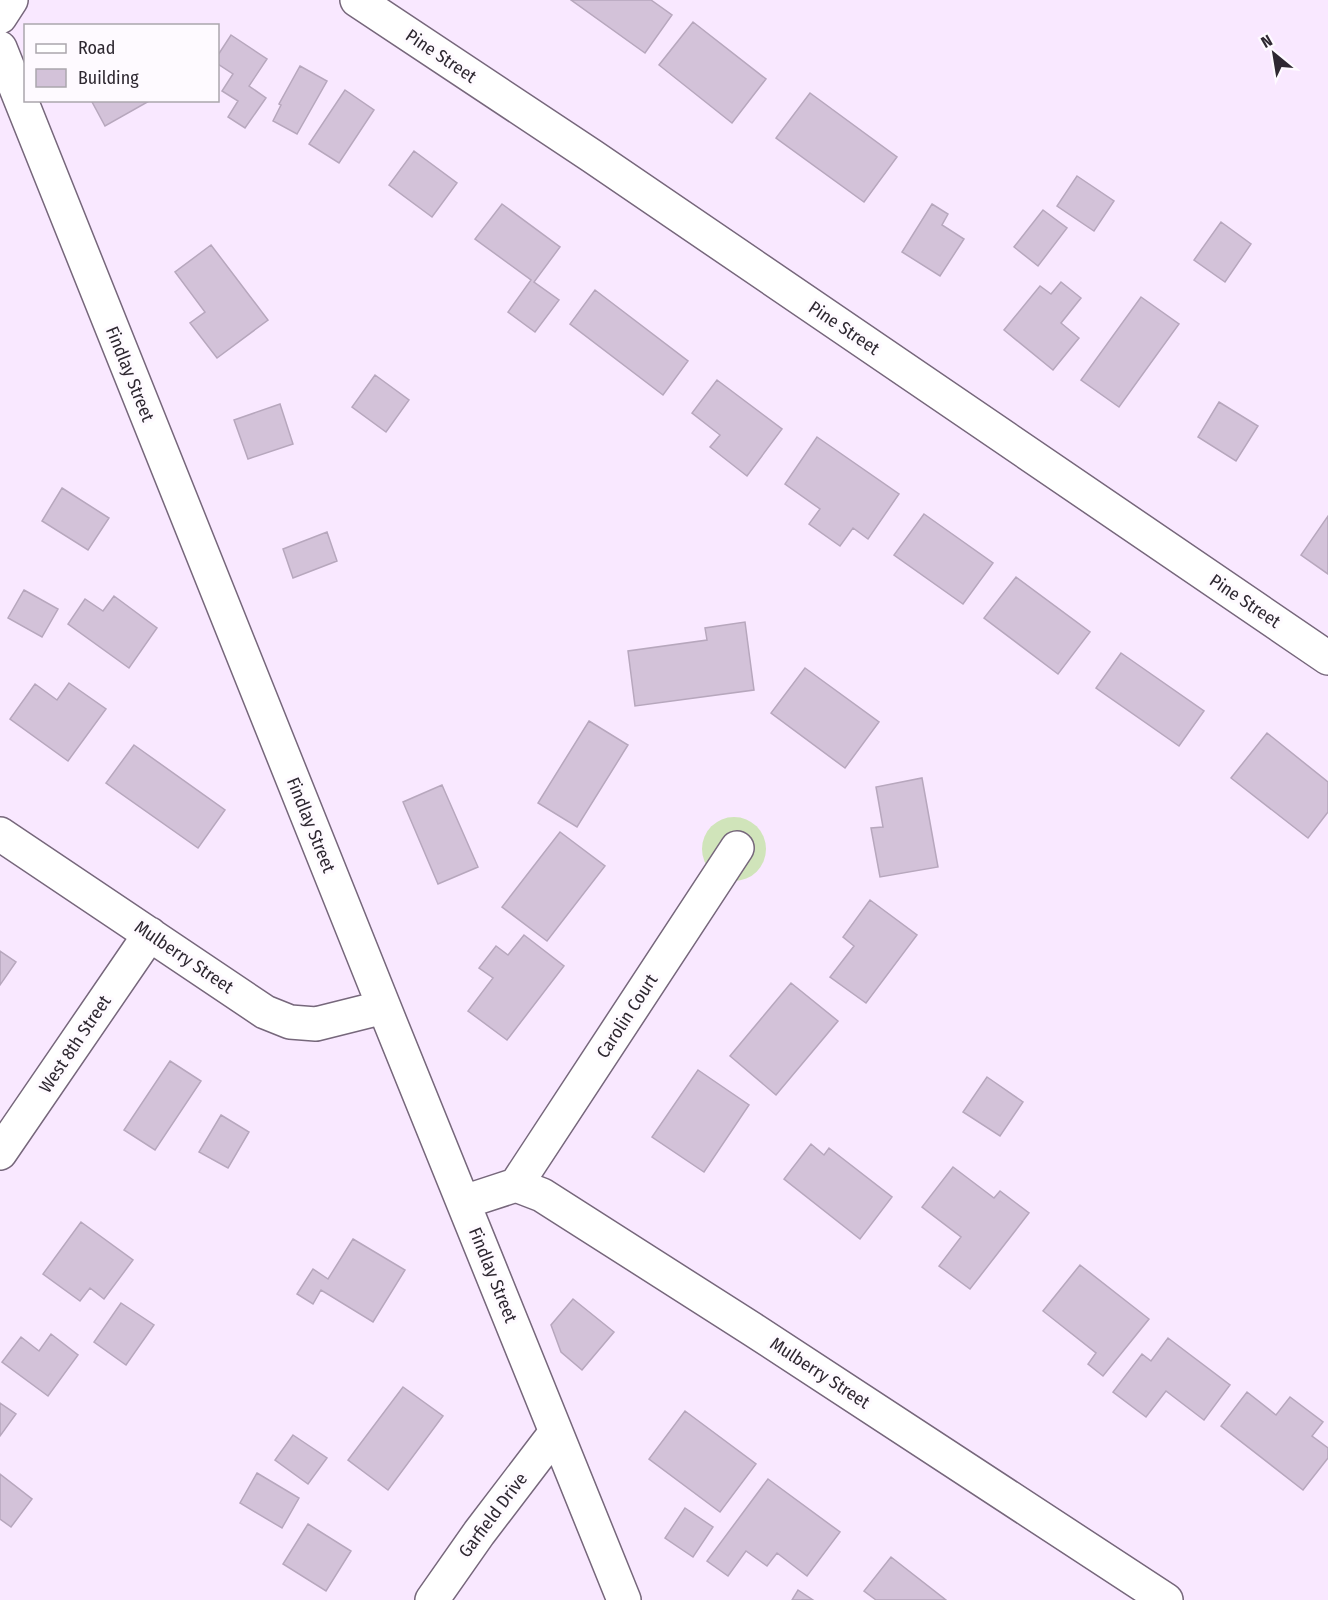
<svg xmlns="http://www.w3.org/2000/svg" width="1328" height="1600" font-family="'Fira Sans Condensed',sans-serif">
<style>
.green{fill:#d0e4ba}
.building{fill:#d3c2d9;stroke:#b7a7bd;stroke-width:1.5}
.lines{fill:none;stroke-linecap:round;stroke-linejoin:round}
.street-casing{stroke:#76677b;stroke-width:36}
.street{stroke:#fff;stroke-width:33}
.labels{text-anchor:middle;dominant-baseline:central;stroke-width:6;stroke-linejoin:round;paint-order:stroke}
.street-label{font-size:18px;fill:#2e2831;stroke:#fefaff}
</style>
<rect width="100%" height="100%" fill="#f9e8ff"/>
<path class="green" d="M702 849a32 32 0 1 1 64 0a32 32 0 1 1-64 0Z"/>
<path class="building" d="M571 0H651L672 15 645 53Z
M693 22 766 79 732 123 659 65Z
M231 35 267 59 249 86 266 98 245 128 228 117 238 101 222 91 233 74 218 64V55Z
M300 66 327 81 297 134 273 121 281 105 279 104Z
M345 90 374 110 339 163 309 144Z
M810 93 897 157 864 202 776 138Z
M91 100H151L105 126Z
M414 151 457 183 432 217 389 185Z
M1077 176 1114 201 1094 231 1057 206Z
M502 204 560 247 534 282 559 300 535 332 508 312 531 280 475 239Z
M932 204 948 214 942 225 964 239 940 276 902 252Z
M1043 210 1067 228 1038 266 1014 247Z
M1221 222 1251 244 1225 282 1194 260Z
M211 245 268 320 217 358 190 323 205 312 175 272Z
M1061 282 1081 298 1061 323 1079 338 1053 370 1004 330 1040 286 1051 294Z
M595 290 688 361 663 395 570 324Z
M1141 297 1179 324 1119 407 1081 380Z
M375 375 409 400 386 432 352 407Z
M717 380 782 429 747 476 710 447 720 435 692 413Z
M1219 402 1258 426 1236 461 1198 437Z
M280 404 293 444 248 459 234 420Z
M817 437 899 494 868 539 853 528 840 546 809 524 820 509 785 484Z
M62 488 109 518 88 550 42 521Z
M924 514 993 563 963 604 894 555Z
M1328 516V574L1301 555Z
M327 532 337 561 293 578 283 549Z
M1016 577 1090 632 1058 674 984 618Z
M24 590 58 609 42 637 8 618Z
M114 596 157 628 129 668 68 624 85 599 103 611Z
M745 622 754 690 635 706 628 651 707 640 705 628Z
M1121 653 1204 711 1179 746 1096 688Z
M805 668 879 722 845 768 771 713Z
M69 683 106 709 68 761 10 719 35 684 57 700Z
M589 721 628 745 577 827 538 803Z
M1267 733 1328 782V812L1308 838 1231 778Z
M134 745 225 810 198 848 106 783Z
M922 778 938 867 880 877 871 828 883 827 876 787Z
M442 785 478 867 438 884 403 802Z
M560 832 605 866 547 941 502 907Z
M870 900 917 935 866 1003 830 977 854 946 843 937Z
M524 935 564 966 507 1040 468 1011 493 978 479 968 496 946 508 955Z
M0 951 16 962 0 985Z
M791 983 838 1021 776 1095 730 1056Z
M170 1061 201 1081 155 1150 124 1130Z
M698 1070 749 1105 704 1172 652 1137Z
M987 1077 1023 1102 1000 1136 963 1112Z
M221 1115 249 1132 228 1168 199 1152Z
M811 1144 824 1155 829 1148 892 1197 860 1239 784 1179Z
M953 1167 994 1198 1000 1191 1029 1213 970 1289 939 1266 961 1237 922 1207Z
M81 1222 133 1260 104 1299 90 1288 80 1301 43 1274Z
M353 1239 405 1270 373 1322 321 1290 313 1304 297 1294 313 1269 328 1279Z
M1080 1265 1149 1319 1103 1376 1088 1364 1096 1353 1043 1311Z
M573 1299 614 1332 582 1370 561 1352 551 1325Z
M121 1303 154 1325 126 1365 94 1342Z
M51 1334 78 1355 48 1396 2 1362 21 1337 39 1351Z
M1168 1338 1230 1385 1204 1420 1166 1391 1146 1417 1113 1392 1142 1354 1151 1361Z
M403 1387 443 1416 388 1490 348 1460Z
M1247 1392 1276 1415 1290 1397 1323 1422 1312 1436 1328 1448V1458L1303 1490 1221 1426Z
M0 1403 16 1414 0 1436Z
M685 1411 756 1464 720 1512 649 1459Z
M293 1435 327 1458 308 1484 275 1460Z
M257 1473 299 1498 282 1528 240 1503Z
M0 1474 32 1499 11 1527 0 1519Z
M768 1479 840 1532 807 1576 777 1553 767 1566 746 1551 728 1576 707 1561Z
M685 1508 713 1527 693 1557 665 1538Z
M308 1524 351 1551 326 1591 283 1564Z
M891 1557 946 1600H876L864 1591Z
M798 1590 813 1600H792Z"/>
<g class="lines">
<defs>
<path id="street" d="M357 0 592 156 1328 658
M0 17 11 0
M0 48 384 1007 624 1600
M0 834 265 1012 290 1022 316 1024 384 1007
M0 1153 150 934
M516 1185 737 848
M464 1202 516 1185 542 1195 752 1329 1166 1600
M432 1600 479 1533 556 1432"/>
</defs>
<use href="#street" class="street-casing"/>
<use href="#street" class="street"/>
</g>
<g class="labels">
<g class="street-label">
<text transform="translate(441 56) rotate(34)">Pine Street</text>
<text transform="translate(844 328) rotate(34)">Pine Street</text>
<text transform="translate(130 374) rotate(68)">Findlay Street</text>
<text transform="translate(1245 601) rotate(34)">Pine Street</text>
<text transform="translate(311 825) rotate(68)">Findlay Street</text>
<text transform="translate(184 957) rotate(34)">Mulberry Street</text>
<text transform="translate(627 1016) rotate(-57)">Carolin Court</text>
<text transform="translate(75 1044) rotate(-56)">West 8th Street</text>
<text transform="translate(493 1275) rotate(68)">Findlay Street</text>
<text transform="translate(820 1373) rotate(33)">Mulberry Street</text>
<text transform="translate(493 1515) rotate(-53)">Garfield Drive</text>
</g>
</g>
<rect x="24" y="24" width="195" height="78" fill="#fefaff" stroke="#aba6ad" stroke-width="1.5"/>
<rect x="36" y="44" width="30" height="9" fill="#ffffff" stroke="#aba6ad" stroke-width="1.5"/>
<text x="78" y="54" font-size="18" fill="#2e2831">Road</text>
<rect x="36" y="69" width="30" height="18" fill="#d3c2d9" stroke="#aba6ad" stroke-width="1.5"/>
<text x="78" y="84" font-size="18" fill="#2e2831">Building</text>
<g transform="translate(1274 54) rotate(330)" stroke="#fefaff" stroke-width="4.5" paint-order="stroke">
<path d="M0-4.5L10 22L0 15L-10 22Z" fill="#2e2831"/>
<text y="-9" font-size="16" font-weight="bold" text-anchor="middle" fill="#2e2831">N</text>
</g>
</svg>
